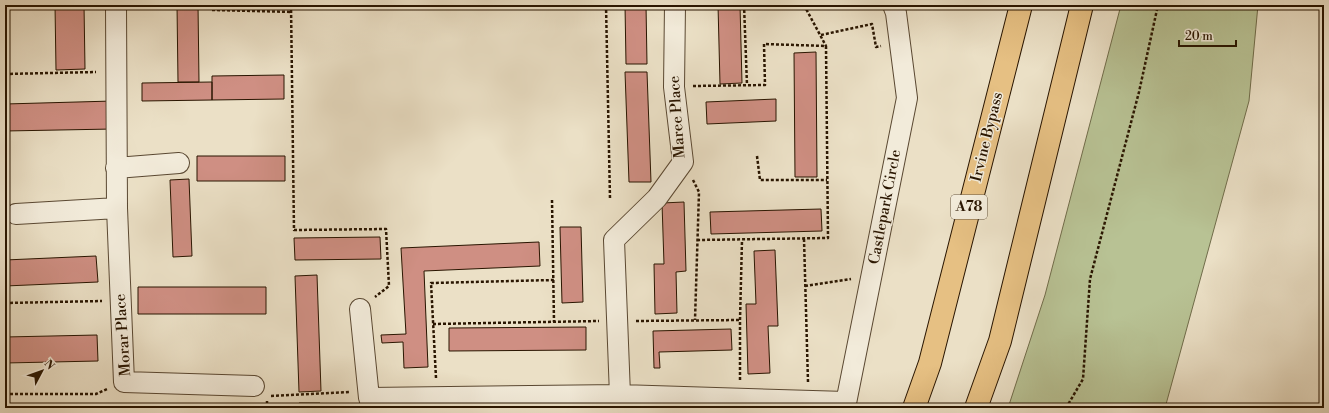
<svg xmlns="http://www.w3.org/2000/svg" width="1329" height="413" font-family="'Libre Bodoni',serif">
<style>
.green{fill:#b8c294;stroke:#706c4a}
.building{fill:#cf8f83;stroke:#291500}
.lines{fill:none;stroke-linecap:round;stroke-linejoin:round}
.minor-casing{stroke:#5a4832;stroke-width:22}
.trunk-casing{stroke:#291500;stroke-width:24}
.path{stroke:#291500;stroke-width:2.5;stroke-dasharray:3 2;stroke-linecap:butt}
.minor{stroke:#f2ebda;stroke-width:20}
.trunk{stroke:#e6c083;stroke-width:22}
.labels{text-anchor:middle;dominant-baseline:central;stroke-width:3;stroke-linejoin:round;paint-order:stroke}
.shield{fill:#f2ebda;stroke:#655541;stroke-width:1}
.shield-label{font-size:14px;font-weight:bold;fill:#291500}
.street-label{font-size:15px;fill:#291500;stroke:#f2ebda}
</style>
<rect width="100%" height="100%" fill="#ebe0c6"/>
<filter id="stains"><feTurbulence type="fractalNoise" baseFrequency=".005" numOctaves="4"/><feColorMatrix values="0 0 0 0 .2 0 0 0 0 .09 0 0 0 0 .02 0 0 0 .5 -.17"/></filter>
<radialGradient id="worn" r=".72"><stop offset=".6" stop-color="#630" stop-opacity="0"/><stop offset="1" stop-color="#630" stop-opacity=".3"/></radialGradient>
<path class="green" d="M1121 5H1258L1249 101 1165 408H1008L1045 295Z"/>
<path class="building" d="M55 5H84L85 69 56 70Z
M177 5H198L199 82H178Z
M625 5H646L647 64H626Z
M718 5H740L742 83 720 84Z
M5 43H7L8 68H5Z
M816 52 817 177H795L794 53Z
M625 72H647L651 182H629Z
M284 75V99L212 100V76Z
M212 82V100L142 101V83Z
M776 99V121L707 124 706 102Z
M113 101V129L5 131V104Z
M197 156H285V181H197Z
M189 179 192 256 173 257 170 180Z
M684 202 686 271 676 272 677 313 655 314 654 264H664L662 203Z
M821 209 822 231 711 234 710 212Z
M560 227H581L583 302 562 303Z
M380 237 381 259 295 260 294 238Z
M539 242 540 266 424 271 428 367 404 368 403 342 382 343 381 335 406 334 401 248Z
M775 250 778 326H768L770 373 748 374 746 304H756L754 251Z
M96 256 98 282 5 286V260Z
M317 275 321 391 299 392 295 276Z
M138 287H266V314H138Z
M586 327V350L449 351V328Z
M731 329 732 350 659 352 660 368H654L653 331Z
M97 335 98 361 5 363V337Z
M623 398H644L645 408H623Z
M501 400 502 408H479V401Z
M299 403H320L321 408H299Z"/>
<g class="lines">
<defs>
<path id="minor" d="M116 5 117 208 124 382 254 386
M116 168 179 163
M16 214 117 208
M360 309 369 398 620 395 846 402
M620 395 614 240 657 198 683 162 674 87 675 5
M845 408 907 98 896 13 893 5"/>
<path id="trunk" d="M914 408 930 363 1021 5
M976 408 1000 341 1082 5"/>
</defs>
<use href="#minor" class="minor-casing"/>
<use href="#trunk" class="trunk-casing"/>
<path class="path" d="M212 5V10L292 12
M291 5 294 230 386 229 389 286 375 297
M606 5 610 199
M744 5 747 85
M804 5 826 46
M5 7 12 6V5
M821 35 872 24 876 47 881 46
M5 74 96 72
M693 86 765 85 764 44 826 46 828 238 698 240
M757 156 760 180H827
M693 180 699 192 695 320
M552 200 554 322
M804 239 808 382
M805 286 851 279
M5 303 102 301
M636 321 740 320
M433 324 599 321
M436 378 431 283 554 280
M740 380V320L742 240
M5 394H96L107 389
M271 396 349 392
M267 401V408
M1066 408 1083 379 1090 279 1139 92 1158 5"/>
<use href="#minor" class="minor"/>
<use href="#trunk" class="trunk"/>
</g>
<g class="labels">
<rect class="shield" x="951" y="195" width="36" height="24" rx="3"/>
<g class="shield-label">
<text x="969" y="207">A78</text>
</g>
<g class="street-label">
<text transform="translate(677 117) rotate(-94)">Maree Place</text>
<text transform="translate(987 137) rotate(-76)">Irvine Bypass</text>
<text transform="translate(885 207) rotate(-79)">Castlepark Circle</text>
<text transform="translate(123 335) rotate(-94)">Morar Place</text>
</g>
</g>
<rect width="1329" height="413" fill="none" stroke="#ebe0c6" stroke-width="20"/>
<rect x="6" y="6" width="1317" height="401" fill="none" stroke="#291500" stroke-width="2"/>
<rect x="10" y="10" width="1309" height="393" fill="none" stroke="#291500"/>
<g transform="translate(42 371) rotate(49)" stroke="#f2ebda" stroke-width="3" paint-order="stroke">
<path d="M0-3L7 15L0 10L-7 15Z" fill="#291500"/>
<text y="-6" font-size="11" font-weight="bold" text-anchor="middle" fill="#291500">N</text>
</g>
<path d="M1179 40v6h57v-6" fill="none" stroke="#291500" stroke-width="2"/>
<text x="1185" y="40" font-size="12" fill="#291500" stroke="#f2ebda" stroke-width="3" paint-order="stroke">20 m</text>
<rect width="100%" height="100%" filter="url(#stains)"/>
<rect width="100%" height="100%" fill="url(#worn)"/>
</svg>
